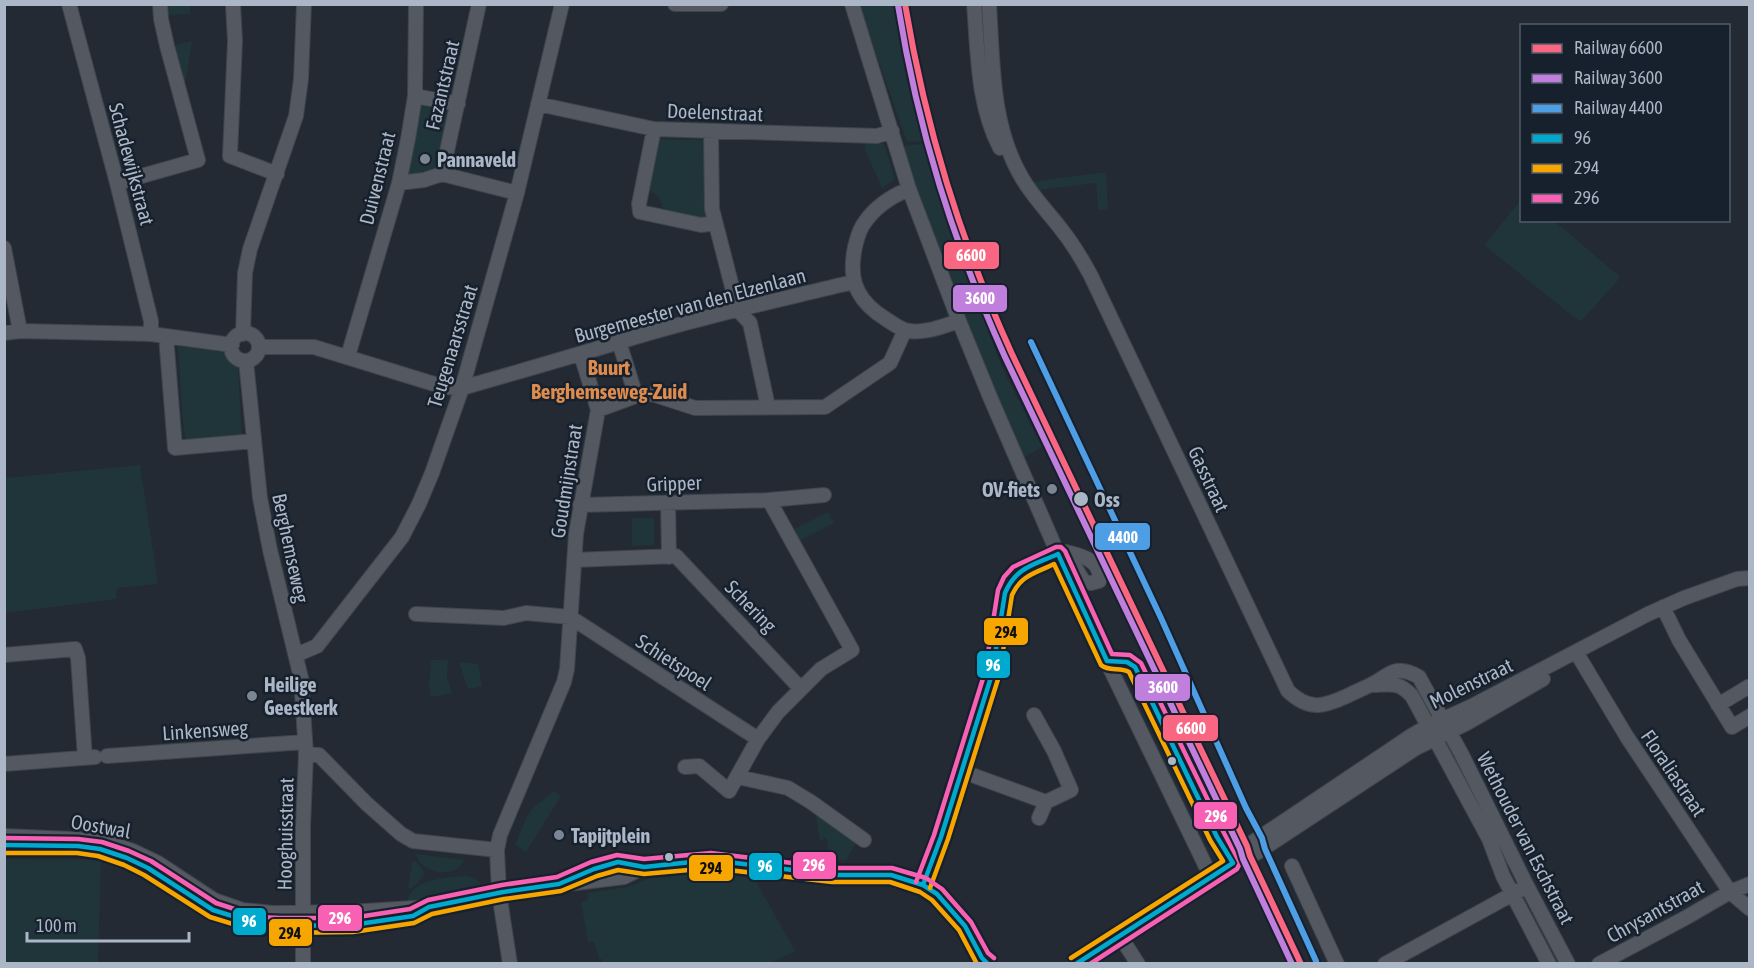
<svg xmlns="http://www.w3.org/2000/svg" width="1754" height="968" font-family="'Asap Condensed',sans-serif">
<style>
.green{fill:#203539}
.lines{fill:none;stroke-linecap:round;stroke-linejoin:round}
.minor-casing{stroke:#40454c;stroke-width:16}
.minor{stroke:#535861;stroke-width:14}
.bus-1-casing{stroke:#17202d;stroke-width:9}
.bus-2-casing{stroke:#17202d;stroke-width:9}
.bus-3-casing{stroke:#17202d;stroke-width:9}
.bus-1{stroke:#00a9ce;stroke-width:4.5}
.bus-2{stroke:#f7a600;stroke-width:4.5}
.bus-3{stroke:#f860b3;stroke-width:4.5}
.rail-1-casing{stroke:#17202d;stroke-width:10}
.rail-2-casing{stroke:#17202d;stroke-width:10}
.rail-3-casing{stroke:#17202d;stroke-width:10}
.rail-1{stroke:#fa6682;stroke-width:6}
.rail-2{stroke:#c07fdc;stroke-width:6}
.rail-3{stroke:#4d9ee5;stroke-width:6}
.poi-dot{fill:#7b8593;stroke:#17202d;stroke-width:2}
.stop-dot{fill:#abb6c6;stroke:#17202d;stroke-width:2}
.labels{text-anchor:middle;dominant-baseline:central;stroke-width:5;stroke-linejoin:round;paint-order:stroke}
.street-label{font-size:20px;fill:#abb6c6;stroke:#17202d}
.poi-label{font-size:20px;font-weight:bold;fill:#abb6c6;stroke:#17202d;text-anchor:start}
.stop-label{font-size:20px;font-weight:bold;fill:#abb6c6;stroke:#17202d;text-anchor:start}
.neighbourhood-label{font-size:21px;font-weight:bold;fill:#de8c4e;stroke:#17202d}
.line-badge{stroke:#17202d;stroke-width:2}
.badge-label{font-size:16px;text-anchor:middle;font-weight:bold;fill:#fff}
.pale-badge-label{font-size:16px;text-anchor:middle;font-weight:bold;fill:#111}
</style>
<rect width="100%" height="100%" fill="#232a33"/>
<path class="green" d="M166 5H190V14L167 15Z
M859 5H893L908 85 910 86 924 141 907 142Z
M192 41 184 91 172 46Z
M421 103 451 107 439 165 435 169 412 177 407 170Z
M658 139 706 140 708 215 704 220 664 211C662 200 657 194 647 189Z
M877 142 884 144 894 176 893 181 882 188 865 150 866 143Z
M923 144 951 232 1001 365 1042 447 1021 459 925 219 903 146Z
M1106 172 1108 210H1098L1096 183 1039 190 1031 182Z
M1521 200 1522 220 1554 221 1619 276V279L1582 320 1579 321 1484 245Z
M178 346 223 352 229 362 238 368 242 440 187 446 183 422Z
M140 465 158 584 117 588 116 599 5 613V478Z
M828 512 834 523 799 541 793 530Z
M632 518H654V545L632 546Z
M431 660H448L447 677 452 693 431 697 429 684Z
M459 662 478 664 482 686 468 689Z
M553 791 561 796 526 852 515 845C521 833 525 815 535 806 541 801 547 797 553 791Z
M824 814 858 839 846 860 830 859 826 837 820 842 816 816Z
M416 854 464 860C457 880 420 874 416 854Z
M5 859 101 860 98 963H5Z
M416 861 424 872 423 877 411 889 408 888 412 862Z
M695 873 756 878 758 885 795 951 771 963H603L602 959H599L594 942H588L581 902 588 900 587 893 627 887 648 879Z
M466 876C473 877 478 879 482 886L407 903C410 879 447 877 466 876Z
M1524 898H1529L1564 963H1553L1522 904Z"/>
<g class="lines">
<defs>
<path id="minor" d="M69 4 117 183 151 321V334
M233 4 235 41 230 156 277 174
M675 4H721
M852 4 909 189 959 321 990 397 1058 554 1094 635 1211 877
M974 4C978 52 977 104 1000 148
M989 4C993 63 991 126 1022 178 1033 197 1048 212 1061 229 1073 244 1082 259 1091 276L1288 691C1309 711 1323 707 1347 696 1357 691 1367 687 1376 682 1383 678 1390 672 1397 671 1405 670 1412 673 1419 677L1461 753 1527 886 1568 964
M415 96 458 104
M538 104 654 129 877 136 892 131
M654 129 639 204 640 212 701 225 715 223
M711 132 712 209 738 310 750 323 768 407
M442 174 479 4
M117 183 198 160 167 46 161 19 160 4
M399 183 424 180 442 174 517 193
M909 189C892 196 876 206 865 222 859 229 857 239 855 247 849 276 854 295 877 313 885 318 896 327 905 330 922 335 943 326 959 321
M4 248 20 331
M4 333 20 331 151 334 232 345
M231 347a14 14 0 1 1 28 0a14 14 0 1 1-28 0Z
M243 334 245 273 250 249 296 116 301 79 304 4
M166 336 175 448 254 441
M619 342 636 396
M259 347H314L444 387 462 388C514 373 567 358 619 342 696 318 775 301 853 282
M348 356 399 183 408 139 415 96 416 4
M246 361 260 498 270 550 301 678 306 754 303 827V964
M598 410 636 396 652 394 695 408 825 407 890 363 905 330
M769 500 824 495
M668 503 669 557
M580 505 769 500 852 650 821 669 778 712 758 739 729 791 699 766 685 767
M574 560 676 556 801 689
M1663 607 1679 640 1732 727 1750 716
M416 614 504 618 526 613 570 617 758 739
M1576 652 1627 737 1730 892 1750 909
M4 655 75 649 78 658 85 758
M296 655 317 646 402 537 419 504 432 473 462 388 517 193 562 4
M1374 685C1392 684 1399 682 1412 696L1489 839 1503 876 1549 964
M1718 705 1748 687 1750 689
M1034 715 1054 751 1071 790 1046 802
M306 754 319 755 367 804 401 834 413 841 497 850
M107 756 305 742
M4 764 95 757
M961 771 1046 802 1039 818
M738 777 788 788 811 802 864 840
M4 836 93 840 110 843 133 851 158 863 214 900 243 910 272 913 350 912 429 907 503 892 624 877 644 867
M1235 862 1242 861 1258 852 1416 748 1467 723 1543 679
M1292 866 1337 964
M569 880 594 869 618 862 644 867 711 860 833 875H891L923 885 937 894 965 926 982 958 983 964
M923 885 941 837 992 674 1005 593 1010 581 1017 573 1066 552 1084 582 1091 583 1099 581C1103 561 1081 555 1066 552
M197 900C249 933 315 931 374 922 387 920 402 919 415 915
M1120 936 1138 964
M510 964 499 893 497 850 500 835 564 682 567 669 576 534 598 410 581 355
M1075 964 1233 863 1247 846 1411 736 1428 726 1470 707 1648 614 1684 598 1737 579 1750 578
M1385 964 1520 890
M1599 964 1687 917 1730 892 1750 884"/>
</defs>
<use href="#minor" class="minor-casing"/>
<use href="#minor" class="minor"/>
<defs>
<path id="bus-1" d="M4 845 78 846 100 849 127 858 148 868 213 910 258 924 280 926 352 925 413 916 429 907 503 892 559 884 594 869 618 862 644 867 711 860 833 875H891L923 885 937 894 965 926 982 958 988 964
M923 885 941 837 992 674 1005 593C1016 567 1034 565 1058 554L1107 661 1127 662 1135 667 1217 837 1233 863 1076 964"/>
<path id="bus-2" d="M4 853H77L98 856 124 865 144 875 210 917 256 931 280 933 353 932 414 923 432 914 504 899 561 891 597 876 618 870 644 874 711 868 832 882H890L920 892 932 900 959 930 977 964
M930 888 948 839 999 676 1012 595C1021 575 1036 573 1054 564L1101 665C1109 672 1120 667 1129 672L1210 840 1223 861 1071 958"/>
<path id="bus-3" d="M4 838 78 839 102 842 129 851 151 861 216 903 259 917 280 918H351L410 909 428 900 502 885 557 877 591 862 617 855 644 859 711 853 833 868H892L926 878 942 889 971 922 988 953 994 958
M916 882 934 835 985 672 998 590 1004 577 1013 567 1056 547H1061L1065 551 1112 654 1130 655 1141 663 1224 833 1240 863 1237 869 1090 964"/>
</defs>
<use href="#bus-1" class="bus-1-casing"/>
<use href="#bus-2" class="bus-2-casing"/>
<use href="#bus-3" class="bus-3-casing"/>
<use href="#bus-1" class="bus-1"/>
<use href="#bus-2" class="bus-2"/>
<use href="#bus-3" class="bus-3"/>
<defs>
<path id="rail-1" d="M905 4C926 129 960 240 1012 354L1247 846 1250 856 1301 964"/>
<path id="rail-2" d="M898 5C918 131 953 242 1005 357L1240 849 1243 859 1292 964"/>
<path id="rail-3" d="M1031 342 1161 618 1246 808 1262 838 1265 849 1316 961"/>
</defs>
<use href="#rail-1" class="rail-1-casing"/>
<use href="#rail-2" class="rail-2-casing"/>
<use href="#rail-3" class="rail-3-casing"/>
<use href="#rail-1" class="rail-1"/>
<use href="#rail-2" class="rail-2"/>
<use href="#rail-3" class="rail-3"/>
</g>
<g class="poi-dot">
<circle cx="425" cy="159" r="6"/>
<circle cx="1052" cy="489" r="6"/>
<circle cx="252" cy="696" r="6"/>
<circle cx="559" cy="835" r="6"/>
</g>
<g class="stop-dot">
<circle cx="1081" cy="499" r="8"/>
<circle cx="1172" cy="761" r="5"/>
<circle cx="669" cy="857" r="5"/>
</g>
<g class="labels">
<g class="street-label">
<text transform="translate(442 85) rotate(-77)">Fazantstraat</text>
<text transform="translate(715 112) rotate(2)">Doelenstraat</text>
<text transform="translate(132 164) rotate(75)">Schadewijkstraat</text>
<text transform="translate(377 178) rotate(-76)">Duivenstraat</text>
<text transform="translate(690 305) rotate(-15)">Burgemeester van den Elzenlaan</text>
<text transform="translate(452 346) rotate(-73)">Teugenaarsstraat</text>
<text transform="translate(1209 479) rotate(65)">Gasstraat</text>
<text transform="translate(566 481) rotate(-81)">Goudmijnstraat</text>
<text transform="translate(674 483) rotate(-2)">Gripper</text>
<text transform="translate(291 548) rotate(78)">Berghemseweg</text>
<text transform="translate(751 606) rotate(46)">Schering</text>
<text transform="translate(674 662) rotate(33)">Schietspoel</text>
<text transform="translate(1471 683) rotate(-26)">Molenstraat</text>
<text transform="translate(205 730) rotate(-4)">Linkensweg</text>
<text transform="translate(1674 773) rotate(56)">Floraliastraat</text>
<text transform="translate(101 826) rotate(10)">Oostwal</text>
<text transform="translate(285 834) rotate(-89)">Hooghuisstraat</text>
<text transform="translate(1526 838) rotate(63)">Wethouder van Eschstraat</text>
<text transform="translate(1655 911) rotate(-29)">Chrysantstraat</text>
</g>
<g class="poi-label">
<text x="437" y="159">Pannaveld</text>
<text x="1040" y="489" text-anchor="end">OV-fiets</text>
<text x="264" y="684">Heilige<tspan x="264" dy="23">Geestkerk</tspan></text>
<text x="571" y="835">Tapijtplein</text>
</g>
<g class="stop-label">
<text x="1094" y="499">Oss</text>
</g>
<g class="neighbourhood-label">
<text x="609" y="367">Buurt<tspan x="609" dy="24">Berghemseweg-Zuid</tspan></text>
</g>
</g>
<g class="line-badge">
<rect x="943" y="241" width="57" height="29" rx="6" fill="#fa6682"/>
<rect x="952" y="284" width="56" height="29" rx="6" fill="#c07fdc"/>
<rect x="1094" y="522" width="57" height="29" rx="6" fill="#4d9ee5"/>
<rect x="983" y="617" width="46" height="29" rx="6" fill="#f7a600"/>
<rect x="976" y="650" width="35" height="29" rx="6" fill="#00a9ce"/>
<rect x="1134" y="673" width="57" height="29" rx="6" fill="#c07fdc"/>
<rect x="1162" y="714" width="57" height="28" rx="6" fill="#fa6682"/>
<rect x="1193" y="801" width="45" height="29" rx="6" fill="#f860b3"/>
<rect x="792" y="851" width="45" height="29" rx="6" fill="#f860b3"/>
<rect x="748" y="852" width="35" height="29" rx="6" fill="#00a9ce"/>
<rect x="688" y="854" width="46" height="28" rx="6" fill="#f7a600"/>
<rect x="317" y="904" width="46" height="28" rx="6" fill="#f860b3"/>
<rect x="232" y="907" width="35" height="29" rx="6" fill="#00a9ce"/>
<rect x="268" y="918" width="45" height="29" rx="6" fill="#f7a600"/>
</g>
<g class="badge-label">
<text x="971" y="261">6600</text>
<text x="980" y="304">3600</text>
<text x="1123" y="543">4400</text>
<text x="993" y="671">96</text>
<text x="1163" y="693">3600</text>
<text x="1191" y="734">6600</text>
<text x="1216" y="822">296</text>
<text x="814" y="871">296</text>
<text x="765" y="872">96</text>
<text x="340" y="924">296</text>
<text x="249" y="927">96</text>
</g>
<g class="pale-badge-label">
<text x="1006" y="638">294</text>
<text x="711" y="874">294</text>
<text x="290" y="939">294</text>
</g>
<rect width="1754" height="968" fill="none" stroke="#abb6c6" stroke-width="12"/>
<rect x="1520" y="24" width="210" height="198" fill="#17202d" stroke="#525c6a" stroke-width="1.5"/>
<rect x="1532" y="44" width="30" height="9" fill="#fa6682" stroke="#525c6a" stroke-width="1.5"/>
<text x="1574" y="54" font-size="18" fill="#abb6c6">Railway 6600</text>
<rect x="1532" y="74" width="30" height="9" fill="#c07fdc" stroke="#525c6a" stroke-width="1.5"/>
<text x="1574" y="84" font-size="18" fill="#abb6c6">Railway 3600</text>
<rect x="1532" y="104" width="30" height="9" fill="#4d9ee5" stroke="#525c6a" stroke-width="1.5"/>
<text x="1574" y="114" font-size="18" fill="#abb6c6">Railway 4400</text>
<rect x="1532" y="134" width="30" height="9" fill="#00a9ce" stroke="#525c6a" stroke-width="1.5"/>
<text x="1574" y="144" font-size="18" fill="#abb6c6">96</text>
<rect x="1532" y="164" width="30" height="9" fill="#f7a600" stroke="#525c6a" stroke-width="1.5"/>
<text x="1574" y="174" font-size="18" fill="#abb6c6">294</text>
<rect x="1532" y="194" width="30" height="9" fill="#f860b3" stroke="#525c6a" stroke-width="1.5"/>
<text x="1574" y="204" font-size="18" fill="#abb6c6">296</text>
<path d="M27 932v9h162v-9" fill="none" stroke="#abb6c6" stroke-width="3"/>
<text x="36" y="932" font-size="18" fill="#abb6c6" stroke="#17202d" stroke-width="4.5" paint-order="stroke">100 m</text>
</svg>
